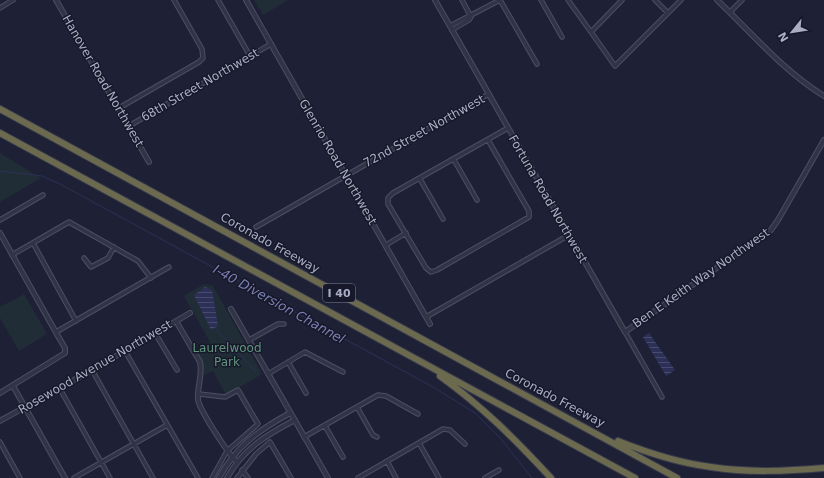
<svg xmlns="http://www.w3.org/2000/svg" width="824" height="478" font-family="'DejaVu Sans',sans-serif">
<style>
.park{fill:#202d36}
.water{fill:url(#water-rules)}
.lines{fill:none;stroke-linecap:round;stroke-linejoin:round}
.stream{stroke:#2c3057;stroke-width:1}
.minor-casing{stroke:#4c4e61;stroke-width:5.5}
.tertiary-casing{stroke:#4c4e61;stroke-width:6}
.motorway-casing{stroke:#393b4d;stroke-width:8}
.minor{stroke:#313346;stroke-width:3.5}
.tertiary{stroke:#313346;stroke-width:4}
.motorway{stroke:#6c6a4e;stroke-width:6}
.labels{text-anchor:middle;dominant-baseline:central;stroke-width:3;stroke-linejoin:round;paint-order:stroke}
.shield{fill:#17192a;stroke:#7f8196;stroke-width:1}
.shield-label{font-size:11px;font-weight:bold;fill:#abadc4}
.street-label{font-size:12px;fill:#abadc4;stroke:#17192a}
.park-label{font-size:12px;fill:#62947d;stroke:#17192a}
.water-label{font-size:13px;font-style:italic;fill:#7a80b2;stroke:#17192a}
</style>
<defs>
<pattern id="water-rules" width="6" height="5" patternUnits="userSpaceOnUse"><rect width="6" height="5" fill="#2c3057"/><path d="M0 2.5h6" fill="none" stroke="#484b6e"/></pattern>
</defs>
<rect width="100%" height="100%" fill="#1e2135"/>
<path class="park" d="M254 0H288L263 15Z
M0 153 41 178 0 202Z
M204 284 213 286 262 374 226 395 213 371 204 375 203 363 196 350 210 342 184 296Z
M24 294 47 334 19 351 0 318V307Z"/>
<path class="water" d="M205 287 212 290 218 326 211 330 194 295Z
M649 333 675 370 666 376 643 337Z"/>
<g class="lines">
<path class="stream" d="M0 171 42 176 60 184 433 387 475 413 501 439 532 478
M215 328 256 372"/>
<defs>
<path id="minor" d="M218 0 250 56
M462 0 471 17
M500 0 537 64
M541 0 562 37
M568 0 591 32 622 0
M655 0 668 13
M0 8 13 0
M730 12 742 0
M450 26 500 0
M452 30 469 20 471 17
M591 32 615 66 681 0
M119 108 199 62 203 58 202 49 174 0
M129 126 271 44
M488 140 529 211V217L437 270 431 272 426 268 388 204V198L393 193 508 128
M454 160 477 200
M420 179 443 219
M0 220 43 195
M256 227 489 94
M33 243 76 321
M386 245 406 233
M12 255 69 222 138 261 151 278
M84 258 91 267 108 258 114 247
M426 317 569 235
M56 332 169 267
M625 332 662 397
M155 333 177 370
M249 340 278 324H284
M125 351 198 478
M288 362 306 393
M92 370 153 478
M268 374 305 352 343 372
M60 389 110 478
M199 394 225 397 238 390 258 424 227 451 212 478
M357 407 373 435 377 437
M325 426 343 457
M304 437 378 395 386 396 418 414
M0 442 20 478
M419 443 439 478
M387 461 396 478
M242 470 248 478
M74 478 167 425
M237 478 256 454 270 442 291 478
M358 478 443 429 450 430 465 444
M485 478 499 470"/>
<path id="tertiary" d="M56 0 149 162
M246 0 430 324
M435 0 625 332 771 230 778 220 824 140
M717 0C752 33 783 71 824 96
M0 233 58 336 65 348V353L0 393
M231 309 328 478
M176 321 200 362C203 375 197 387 198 399 198 408 229 455 237 462
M13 386 65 478
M0 421 92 370 190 313
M219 478C236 446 259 430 290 413
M227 478C243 449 266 435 295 420"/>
<path id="motorway" d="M0 109 677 478
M0 133 635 478
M440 376C483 407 515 439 551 478
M618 441C648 453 679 463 711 467 748 473 787 471 824 468"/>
</defs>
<use href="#minor" class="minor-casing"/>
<use href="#tertiary" class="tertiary-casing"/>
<use href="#motorway" class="motorway-casing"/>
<use href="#minor" class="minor"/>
<use href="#tertiary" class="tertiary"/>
<use href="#motorway" class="motorway"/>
</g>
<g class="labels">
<rect class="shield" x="323" y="284" width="32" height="18" rx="3"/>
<g class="shield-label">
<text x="339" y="293">I 40</text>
</g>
<g class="street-label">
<text transform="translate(103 81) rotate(60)">Hanover Road Northwest</text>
<text transform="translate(200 85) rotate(-30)">68th Street Northwest</text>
<text transform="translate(424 131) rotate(-29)">72nd Street Northwest</text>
<text transform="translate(338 162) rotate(60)">Glenrio Road Northwest</text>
<text transform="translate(548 199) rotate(60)">Fortuna Road Northwest</text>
<text transform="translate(270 243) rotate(29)">Coronado Freeway</text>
<text transform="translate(701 278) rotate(-35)">Ben E Keith Way Northwest</text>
<text transform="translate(95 367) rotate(-30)">Rosewood Avenue Northwest</text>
<text transform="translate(555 398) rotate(28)">Coronado Freeway</text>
</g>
<g class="park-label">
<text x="227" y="348">Laurelwood<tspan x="227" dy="14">Park</tspan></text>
</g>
<g class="water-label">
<text transform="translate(279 304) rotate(29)">I-40 Diversion Channel</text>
</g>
</g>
<g transform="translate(792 32) rotate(240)" stroke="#17192a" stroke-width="3" paint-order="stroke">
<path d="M0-3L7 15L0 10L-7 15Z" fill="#abadc4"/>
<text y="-6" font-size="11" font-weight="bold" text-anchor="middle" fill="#abadc4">N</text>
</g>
</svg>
